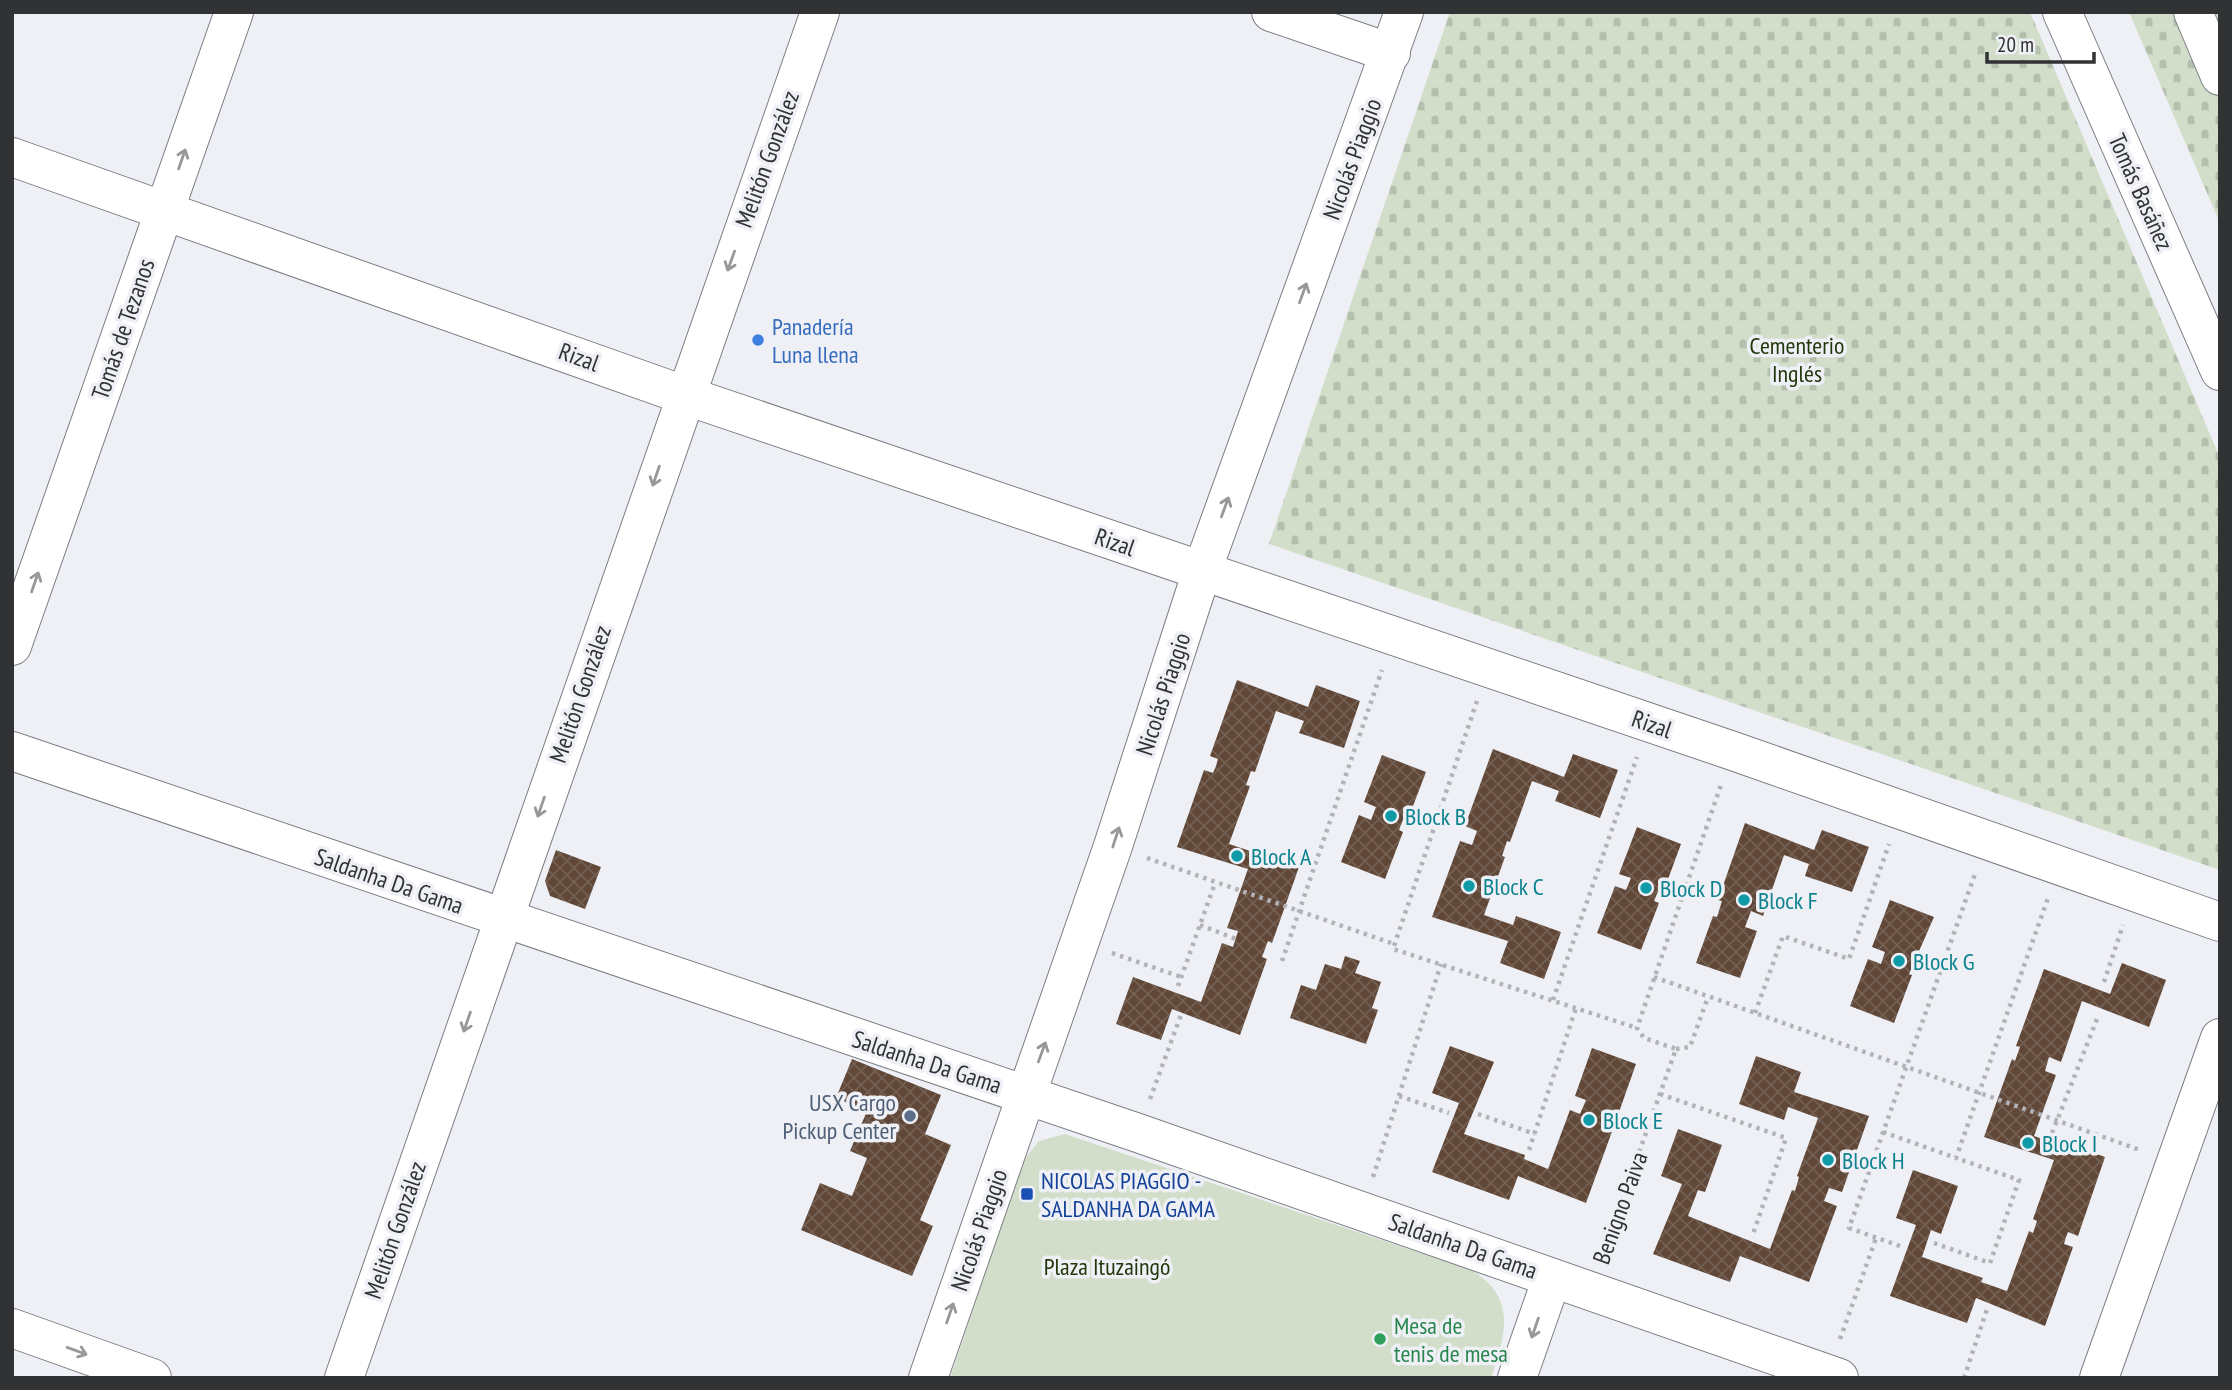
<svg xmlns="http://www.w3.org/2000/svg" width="2232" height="1390" font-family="'PT Sans Narrow',sans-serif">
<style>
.cemetery{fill:url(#cemetery-stones)}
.park{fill:#d2dec9}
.building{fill:url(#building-cross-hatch)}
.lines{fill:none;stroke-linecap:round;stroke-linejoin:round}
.minor-casing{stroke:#7b7e82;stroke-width:40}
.path{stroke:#b2b3b8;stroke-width:4.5;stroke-dasharray:3.5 5;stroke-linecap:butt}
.minor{stroke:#fff;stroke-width:38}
.oneway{stroke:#98989a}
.shop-dot{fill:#3f7fe0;stroke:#eef0f6;stroke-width:2.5}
.culture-dot{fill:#0f9aa8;stroke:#eef0f6;stroke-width:2.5}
.service-dot{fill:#5c6f8a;stroke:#eef0f6;stroke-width:2.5}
.transit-dot{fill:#1a4fb4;stroke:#eef0f6;stroke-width:2.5}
.leisure-dot{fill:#2e9e5b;stroke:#eef0f6;stroke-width:2.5}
.labels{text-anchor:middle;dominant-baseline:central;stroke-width:7;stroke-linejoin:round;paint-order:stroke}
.street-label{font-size:24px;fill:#313234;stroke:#eef0f6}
.shop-label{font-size:24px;fill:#366cbe;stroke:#eef0f6;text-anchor:start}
.park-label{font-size:24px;fill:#22370a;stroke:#eef0f6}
.culture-label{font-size:24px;fill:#0d838f;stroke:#eef0f6;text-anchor:start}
.service-label{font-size:24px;fill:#4e5e75;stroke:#eef0f6;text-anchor:end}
.transit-label{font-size:24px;fill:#164399;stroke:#eef0f6;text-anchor:start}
.leisure-label{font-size:24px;fill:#27864d;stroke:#eef0f6;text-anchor:start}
</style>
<defs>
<pattern id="cemetery-stones" width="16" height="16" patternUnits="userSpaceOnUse" patternTransform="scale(1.75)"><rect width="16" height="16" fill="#d2dec9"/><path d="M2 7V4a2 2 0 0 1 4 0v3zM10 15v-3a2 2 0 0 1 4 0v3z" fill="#b5bfad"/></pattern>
<pattern id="building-cross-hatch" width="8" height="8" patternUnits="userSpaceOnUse" patternTransform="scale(1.75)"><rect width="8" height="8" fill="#604737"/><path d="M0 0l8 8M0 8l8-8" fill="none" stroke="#736053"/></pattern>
</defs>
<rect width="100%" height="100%" fill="#eef0f6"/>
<path class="cemetery" d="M1450 12H2030L2220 458V870L1269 544Z
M2129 12H2220V223Z"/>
<path class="park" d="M1065 1134 1471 1270C1517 1297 1506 1334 1491 1378H950L1023 1161 1039 1141Z"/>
<path class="building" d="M1237 680 1308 707 1316 685 1360 701 1344 748 1299 733 1304 721 1276 711 1255 772 1251 771 1246 785 1250 786 1229 844 1299 867 1272 943 1268 941 1262 957 1267 959 1240 1035 1172 1009 1161 1040 1116 1024 1133 977 1201 1002 1222 943 1233 947 1238 931 1227 928 1248 869 1177 847 1204 770 1213 773 1216 766 1218 759 1210 756Z
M1493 749 1564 777 1573 754 1618 770 1600 818 1555 801 1559 791 1532 781 1510 842 1507 841 1502 856 1505 857 1484 915 1513 925 1516 916 1561 932 1544 979 1500 963 1508 941 1432 917 1460 841 1472 845 1477 831 1465 826Z
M1382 755 1426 772 1408 819 1404 817 1399 830 1403 832 1385 879 1341 862 1359 815 1371 820 1376 807 1364 802Z
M1745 823 1814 850 1822 830 1869 847 1852 892 1805 876 1809 864 1784 855 1763 916 1751 911 1745 927 1757 931 1740 978 1696 963 1713 916 1717 917 1722 901 1718 900Z
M1637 827 1681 844 1664 890 1659 889 1654 901 1659 903 1641 950 1597 933 1615 886 1626 890 1631 878 1619 874Z
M556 850 601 867 585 909 550 896 545 881Z
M1890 900 1934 917 1909 974 1912 975 1894 1023 1850 1006 1868 959 1881 964 1885 952 1872 947Z
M1345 956 1360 961 1355 973 1381 982 1372 1008 1378 1010 1366 1044 1290 1018 1301 985 1316 990 1325 964 1341 969Z
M2122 963 2166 980 2149 1027 2082 1001 2061 1062 2049 1057 2045 1071 2056 1075 2034 1136 2060 1145 2061 1141 2105 1157 2078 1236 2068 1232 2066 1237 2064 1244 2073 1247 2045 1326 1976 1298 1967 1323 1890 1296 1916 1225 1896 1218 1913 1170 1958 1186 1941 1234 1931 1230 1922 1257 1983 1278 1981 1282 2007 1291 2029 1231 2033 1233 2037 1221 2033 1219 2054 1160 1984 1137 2012 1059 2015 1061 2020 1047 2016 1046 2044 969 2110 994Z
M1450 1046 1494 1062 1464 1134 1525 1155 1524 1159 1548 1169 1570 1110 1580 1114 1586 1100 1575 1096 1592 1048 1636 1064 1619 1112 1615 1110 1610 1125 1614 1126 1586 1203 1518 1176 1509 1200 1432 1172 1459 1103 1432 1093Z
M1756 1056 1801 1072 1794 1092 1869 1116 1842 1192 1829 1188 1824 1201 1837 1206 1809 1282 1740 1256 1730 1282 1653 1254 1682 1184 1661 1176 1678 1129 1722 1145 1705 1192 1698 1190 1688 1216 1770 1249 1792 1190 1795 1191 1799 1177 1797 1176 1818 1118 1788 1107 1784 1120 1739 1104Z
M852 1059 941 1095 925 1134 951 1145 920 1220 933 1226 912 1276 801 1230 820 1183 852 1196 867 1158 850 1151 867 1111 836 1098Z"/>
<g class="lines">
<defs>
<path id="minor" d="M1271 12 1391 53
M2062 12 2220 371
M2193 12 2220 76
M12 157 684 395 1733 751 2220 922
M12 646 234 12
M12 751 1138 1133 1839 1378
M12 1328 152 1378
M344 1378 820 12
M928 1378 1113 846 1202 571 1404 12
M1517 1378 1552 1278
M2099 1378 2220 1038"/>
</defs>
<use href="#minor" class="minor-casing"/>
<path class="path" d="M1477 701 1393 949 1637 1028
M1147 858 1394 944
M1200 925 1236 939
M1112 953 1181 977
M1282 961 1382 670
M1654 977 2140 1150
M2104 982 2123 925
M1178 986 1215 883
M1553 1000 1637 757
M1755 1013 1783 936 1849 959 1889 844
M1676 1049 1690 1047 1708 997
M1660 1094 1786 1138 1752 1237
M1399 1096 1449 1113
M1150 1099 1182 1012
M1478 1114 1535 1134
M1883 1132 1956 1158 2048 898
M2049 1141 2097 1019
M1529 1150 1576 1008
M1373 1177 1441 964
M1934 1243 1990 1263 2019 1180 1956 1158
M1900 1246 1849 1228 1975 874
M1602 1256 1676 1049 1644 1038 1637 1028 1721 785
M1840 1339 1876 1238
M1964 1378 1987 1309"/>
<use href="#minor" class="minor"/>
</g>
<defs><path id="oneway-shaft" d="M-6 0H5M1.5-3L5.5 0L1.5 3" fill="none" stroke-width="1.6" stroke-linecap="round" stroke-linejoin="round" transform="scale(1.75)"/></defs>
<g class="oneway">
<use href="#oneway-shaft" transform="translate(182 159) rotate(-71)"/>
<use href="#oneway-shaft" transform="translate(731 261) rotate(110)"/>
<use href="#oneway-shaft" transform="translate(1303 293) rotate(-70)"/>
<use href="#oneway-shaft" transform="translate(656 476) rotate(109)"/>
<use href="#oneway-shaft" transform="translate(1225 507) rotate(-70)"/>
<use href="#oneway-shaft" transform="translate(35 582) rotate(-71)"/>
<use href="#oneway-shaft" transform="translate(541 807) rotate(109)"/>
<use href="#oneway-shaft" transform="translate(1116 837) rotate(-72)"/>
<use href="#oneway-shaft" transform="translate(467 1022) rotate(109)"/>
<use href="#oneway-shaft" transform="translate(1042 1052) rotate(-70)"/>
<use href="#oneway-shaft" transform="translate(950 1313) rotate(-71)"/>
<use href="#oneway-shaft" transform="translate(1535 1328) rotate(109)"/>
<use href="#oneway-shaft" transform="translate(77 1351) rotate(20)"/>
</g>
<circle class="shop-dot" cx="758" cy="340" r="7"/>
<g class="culture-dot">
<circle cx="1391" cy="816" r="7"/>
<circle cx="1237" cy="856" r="7"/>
<circle cx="1469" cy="886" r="7"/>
<circle cx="1646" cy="888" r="7"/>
<circle cx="1744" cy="900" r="7"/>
<circle cx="1899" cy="961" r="7"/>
<circle cx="1589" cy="1120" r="7"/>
<circle cx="2028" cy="1143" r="7"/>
<circle cx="1828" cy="1160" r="7"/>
</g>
<circle class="service-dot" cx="910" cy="1116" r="7"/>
<rect class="transit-dot" x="1020" y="1187" width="14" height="14" rx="3.5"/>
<circle class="leisure-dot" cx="1380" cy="1339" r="7"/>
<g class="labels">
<g class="street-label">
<text transform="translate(767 159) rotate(-70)">Melitón González</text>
<text transform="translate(1352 159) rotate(-70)">Nicolás Piaggio</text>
<text transform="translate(2141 192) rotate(66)">Tomás Basáñez</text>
<text transform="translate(123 329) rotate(-71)">Tomás de Tezanos</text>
<text transform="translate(579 357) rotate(20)">Rizal</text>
<text transform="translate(1115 542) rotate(19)">Rizal</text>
<text transform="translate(580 694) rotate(-71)">Melitón González</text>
<text transform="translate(1163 694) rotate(-72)">Nicolás Piaggio</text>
<text transform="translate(1652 724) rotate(19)">Rizal</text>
<text transform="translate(389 881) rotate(19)">Saldanha Da Gama</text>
<text transform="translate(927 1062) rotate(18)">Saldanha Da Gama</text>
<text transform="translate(1620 1208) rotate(-70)">Benigno Paiva</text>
<text transform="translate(395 1230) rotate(-71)">Melitón González</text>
<text transform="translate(979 1230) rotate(-71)">Nicolás Piaggio</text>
<text transform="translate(1463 1246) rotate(19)">Saldanha Da Gama</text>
</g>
<g class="shop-label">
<text x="772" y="326">Panadería<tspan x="772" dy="28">Luna llena</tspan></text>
</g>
<g class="park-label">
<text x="1797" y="345">Cementerio<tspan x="1797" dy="28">Inglés</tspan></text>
<text x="1107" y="1266">Plaza Ituzaingó</text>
</g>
<g class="culture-label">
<text x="1405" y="816">Block B</text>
<text x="1251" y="856">Block A</text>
<text x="1483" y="886">Block C</text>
<text x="1660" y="888">Block D</text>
<text x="1758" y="900">Block F</text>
<text x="1913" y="961">Block G</text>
<text x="1603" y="1120">Block E</text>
<text x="2042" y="1143">Block I</text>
<text x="1842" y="1160">Block H</text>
</g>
<g class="service-label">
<text x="896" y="1102">USX Cargo<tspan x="896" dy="28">Pickup Center</tspan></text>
</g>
<g class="transit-label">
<text x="1041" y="1180">NICOLAS PIAGGIO -<tspan x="1041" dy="28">SALDANHA DA GAMA</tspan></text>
</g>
<g class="leisure-label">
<text x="1394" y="1325">Mesa de<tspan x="1394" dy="28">tenis de mesa</tspan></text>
</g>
</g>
<rect width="2232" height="1390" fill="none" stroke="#313234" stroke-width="28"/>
<path d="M1987 52v10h107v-10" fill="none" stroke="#313234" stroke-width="3.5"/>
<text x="1997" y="52" font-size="21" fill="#313234" stroke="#eef0f6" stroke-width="5" paint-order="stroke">20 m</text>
</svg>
